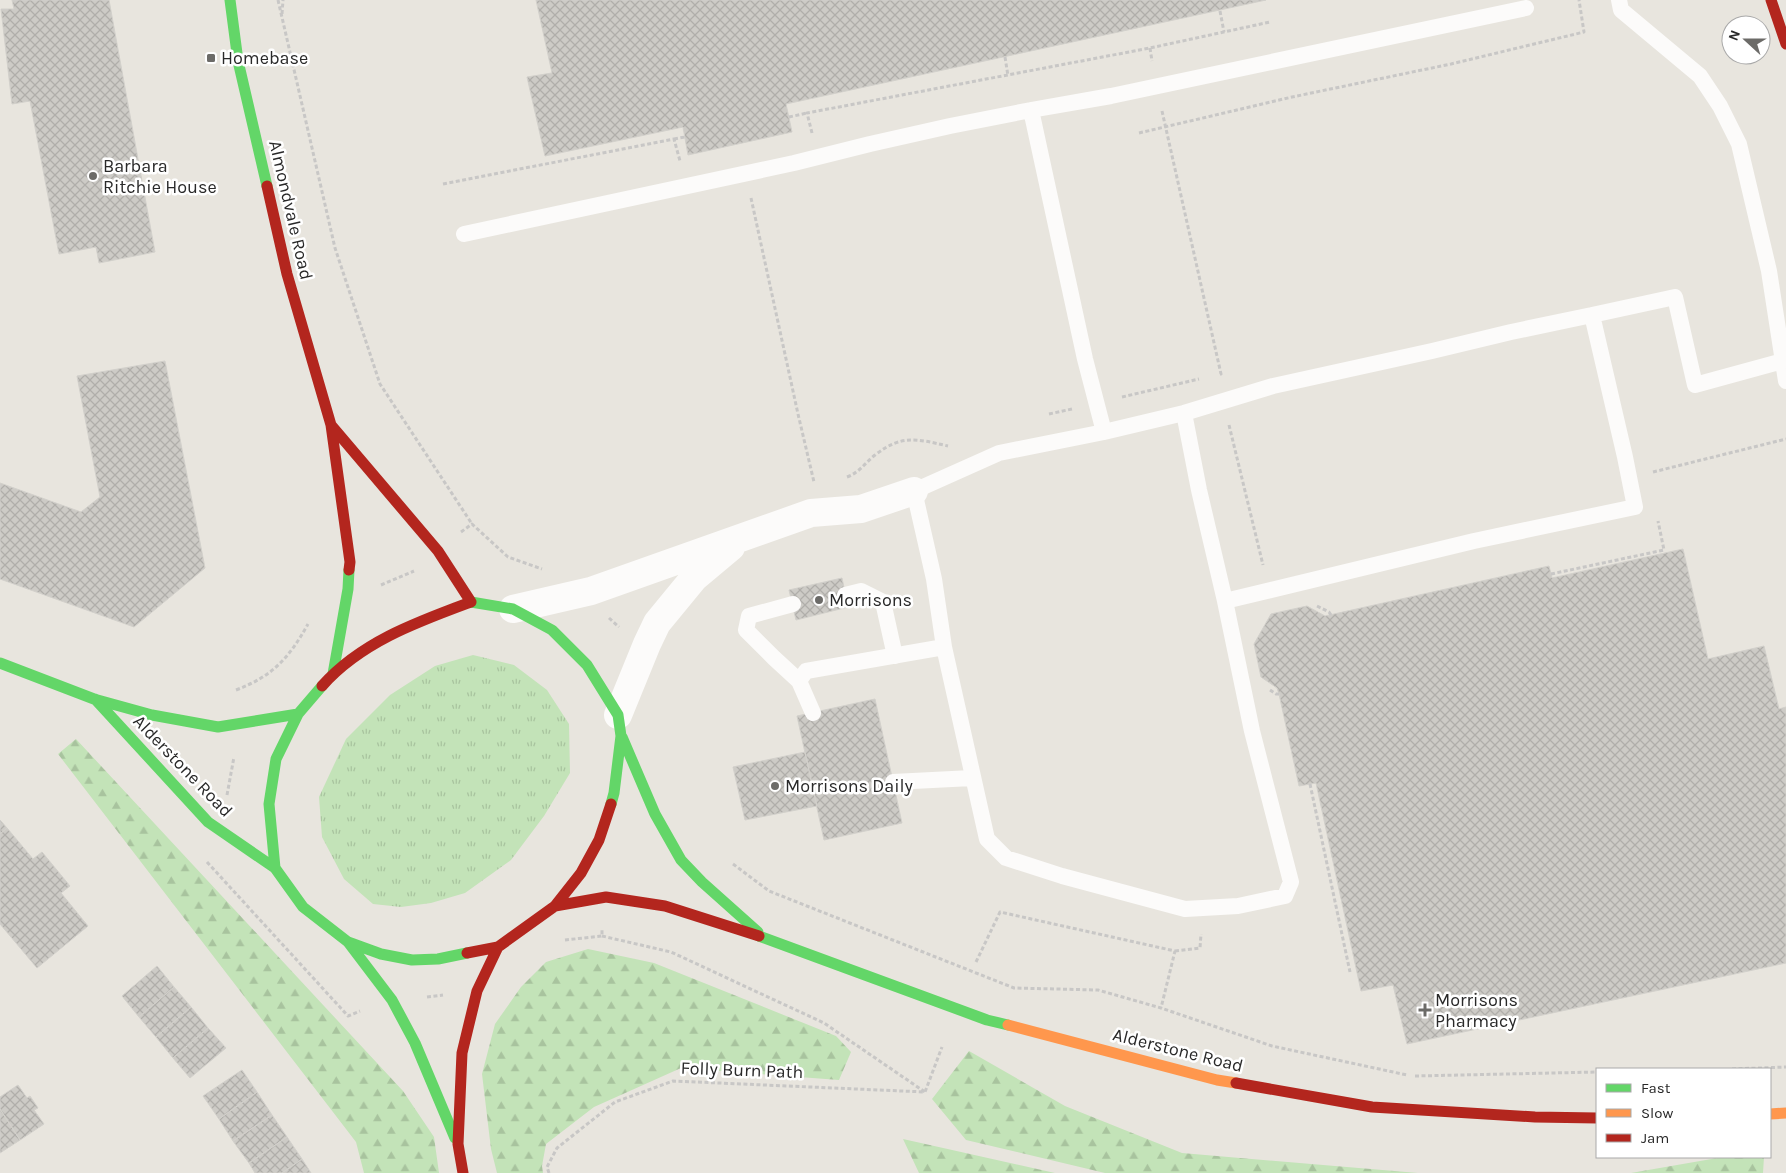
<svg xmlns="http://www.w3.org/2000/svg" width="1786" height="1173" font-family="Karla,sans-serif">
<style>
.grass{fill:url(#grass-tufts)}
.forest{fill:url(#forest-firs)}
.building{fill:url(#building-cross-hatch);stroke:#d2d0cb}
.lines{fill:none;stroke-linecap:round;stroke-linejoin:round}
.path{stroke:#c8c7c6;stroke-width:3;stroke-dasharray:4 2.5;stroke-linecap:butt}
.lane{stroke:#fcfbfa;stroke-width:16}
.street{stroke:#fcfbfa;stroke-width:28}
.fast{stroke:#63d668;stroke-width:11}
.slow{stroke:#ff974d;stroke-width:11}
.jam{stroke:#b3261e;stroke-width:11}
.poi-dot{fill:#6c6b68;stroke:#fff;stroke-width:2}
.labels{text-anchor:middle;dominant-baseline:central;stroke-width:5;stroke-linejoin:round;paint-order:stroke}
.poi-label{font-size:18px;fill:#292929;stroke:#fff;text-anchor:start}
.street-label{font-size:18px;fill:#292929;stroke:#fff}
</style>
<defs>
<pattern id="grass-tufts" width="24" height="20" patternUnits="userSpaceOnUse" patternTransform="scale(1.25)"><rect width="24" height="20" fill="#c3e3b8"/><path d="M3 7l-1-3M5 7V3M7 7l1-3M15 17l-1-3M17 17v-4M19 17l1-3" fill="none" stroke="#a8c39e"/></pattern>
<pattern id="forest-firs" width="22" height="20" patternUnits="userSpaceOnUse" patternTransform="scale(1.25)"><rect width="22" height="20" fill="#c3e3b8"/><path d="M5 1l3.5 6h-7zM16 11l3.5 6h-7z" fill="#a8c39e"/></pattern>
<pattern id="building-cross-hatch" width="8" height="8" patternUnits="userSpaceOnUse" patternTransform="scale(1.25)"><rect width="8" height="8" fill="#cdcbc6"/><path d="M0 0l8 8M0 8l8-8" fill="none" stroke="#b0aeaa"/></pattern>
</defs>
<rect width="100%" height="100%" fill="#e8e5de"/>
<path class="grass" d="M473 655 514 665 547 690 569 724 570 773 544 816 511 860 465 893 431 903 401 907 373 904 344 879 322 837 319 797 346 739 390 695 435 666Z"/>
<path class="forest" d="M76 739 403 1091 434 1137 439 1173H364L356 1142 58 754Z
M588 949 654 963 836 1036 851 1052 839 1080 681 1068 594 1107 546 1144 542 1166 543 1173H497L491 1149 482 1074 495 1024 521 987 546 962Z
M969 1051 1065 1106 1182 1153 1418 1173H1105L966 1140 932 1099Z
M903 1139 1055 1173H919Z
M1723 1157H1764L1763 1173H1631Z"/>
<path class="building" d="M12 0H109L155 252 99 263 96 247 59 254 30 101 12 104 1 9H14Z
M536 0H1266L786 104 792 132 688 155 683 127 545 156 527 77 552 73Z
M165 361 205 568 134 627 0 579V483L81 512 100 497 77 376Z
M1683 549 1708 659 1764 646 1779 709 1786 707V963L1407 1044 1393 985 1361 991 1316 783 1299 786 1279 694 1277 688 1261 677 1254 644 1271 614 1307 606 1325 616 1549 566 1552 578Z
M842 578 848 607 796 620 789 590Z
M875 699 902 823 824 840 797 716Z
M805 752 817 806 745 820 733 767Z
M0 820 7 828 0 834Z
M7 828 33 859 42 852 70 886 61 893 88 926 37 968 0 924V834Z
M157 966 174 987 139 1017 122 996Z
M174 987 191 1007 156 1037 139 1017Z
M191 1007 208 1028 173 1058 156 1037Z
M208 1028 226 1048 190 1078 173 1058Z
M242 1070 257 1092 219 1119 203 1096Z
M18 1085 27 1098 30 1096 38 1108 34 1110 44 1124 20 1140 0 1109V1097Z
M257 1092 272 1115 233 1141 219 1119Z
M0 1109 20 1140 0 1153Z
M272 1115 287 1137 249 1163 233 1141Z
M287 1137 302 1159 282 1173H255L249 1163Z
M302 1159 311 1173H282Z"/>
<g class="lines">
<path class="path" d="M278 0 335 248 380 384 472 524
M1220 11 1224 32
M282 14 283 0
M1150 48 1152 61
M1005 57 1008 76
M1162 111 1221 374H1219
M789 117 807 113
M812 133 807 113 1150 48 1270 22
M1139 133 1292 97 1451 64 1584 32 1579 0
M674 139 685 137
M443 184 674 139 680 161
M751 198 798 414 814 482
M1122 397 1199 379
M1049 414 1072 409
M1229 425 1263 565
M1653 472 1786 439
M847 477C860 472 865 463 875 455 902 434 917 439 948 446
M461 532 472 524 508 557 542 569
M1551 574 1664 550 1658 521
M381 585 414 571
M1317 606 1329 612 1331 615
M609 618 619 627
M236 690C273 676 289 658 308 624
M1270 690 1276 694H1279
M1310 784 1350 972
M227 795 234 757
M207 862 348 1016 360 1011
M733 864 769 891 1014 988 1098 990 1161 1008 1272 1046 1407 1075
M602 936 671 952 824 1023 925 1092
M565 940 602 936V929
M1175 951 1200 948 1201 934
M976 962 1000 912 1175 951 1161 1008
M427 997 443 995
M1732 1069 1786 1067
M1415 1076 1597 1072
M549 1173 547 1167 557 1148 615 1102 673 1081 925 1092 942 1047"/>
<path class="lane" d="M1619 0 1621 10 1700 76 1720 106 1739 144 1769 271 1786 381
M1031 110 1085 359 1104 432
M464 234 794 163 870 144 950 126 1031 110 1111 96 1526 8
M1592 315 1625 457 1635 507 1474 541 1225 601 1252 731 1291 882 1285 896 1238 906 1185 909 1062 876 1006 858 987 839 944 647 934 579 914 491 999 453 1104 432 1184 413 1273 386 1432 351 1511 332Z
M1592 315 1675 297 1695 385 1783 361
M1184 413 1199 490 1225 601
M845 595 861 591 883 602 895 656
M793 604 749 616 746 630 774 658 799 681
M813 713 799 681 806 671 944 647
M893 782 972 778"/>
<path class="street" d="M513 609 591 591 811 513 861 509 914 491
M618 715 647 644 657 623 694 578 731 547"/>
<path class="fast" d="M230 0 238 61 267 186
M471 602 513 609 552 630 587 665 618 715 621 736 614 793 611 804
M0 663 94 699 152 715 218 727 298 714
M333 674 348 589 349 570
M322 686 298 714 276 759 269 804 275 868 303 907 348 942 381 954 412 960 438 959 467 953
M95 699 208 822 275 868
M622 737 655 814 681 860 702 882 758 932
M759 936 987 1020 1008 1025
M348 942 392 1000 415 1043 455 1138"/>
<path class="slow" d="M1008 1025 1217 1080 1236 1083
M1770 1114 1786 1113"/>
<path class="jam" d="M1771 0 1786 44
M267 186 287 274 331 425 350 562 349 570
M331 425 438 551 471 602
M322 686C361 642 417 622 471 602
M555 906 606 897 665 906 759 936
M467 953 498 947 555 906 581 873 599 840 611 804
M1236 1083 1372 1107 1535 1117 1597 1118
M463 1173 458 1144 462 1053 477 991 498 947"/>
</g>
<g class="poi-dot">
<rect x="206" y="53" width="10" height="10" rx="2.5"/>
<circle cx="93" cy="176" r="5"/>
<circle cx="819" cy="600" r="5"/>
<circle cx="775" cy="786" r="5"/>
<path d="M1422.5 1002.5h5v5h5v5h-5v5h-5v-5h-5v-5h5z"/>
</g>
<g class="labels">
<g class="poi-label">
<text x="221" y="58">Homebase</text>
<text x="103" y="166">Barbara<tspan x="103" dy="21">Ritchie House</tspan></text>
<text x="829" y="600">Morrisons</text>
<text x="785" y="786">Morrisons Daily</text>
<text x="1435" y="1000">Morrisons<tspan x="1435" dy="21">Pharmacy</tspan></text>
</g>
<g class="street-label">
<text transform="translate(291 210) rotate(77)">Almondvale Road</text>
<text transform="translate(183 766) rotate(46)">Alderstone Road</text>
<text transform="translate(1178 1050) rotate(14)">Alderstone Road</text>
<text transform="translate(742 1070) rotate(2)">Folly Burn Path</text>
</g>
</g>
<rect x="1596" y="1068" width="175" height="90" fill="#ffffff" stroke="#a9a9a9"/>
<rect x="1606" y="1084" width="25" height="8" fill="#63d668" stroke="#a9a9a9"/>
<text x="1641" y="1093" font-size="15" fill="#292929">Fast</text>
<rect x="1606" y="1109" width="25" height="8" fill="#ff974d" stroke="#a9a9a9"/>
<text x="1641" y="1118" font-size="15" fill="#292929">Slow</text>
<rect x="1606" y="1134" width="25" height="8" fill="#b3261e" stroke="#a9a9a9"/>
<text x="1641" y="1143" font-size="15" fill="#292929">Jam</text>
<g transform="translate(1746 40) rotate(291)"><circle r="24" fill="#ffffff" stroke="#a9a9a9"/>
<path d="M0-4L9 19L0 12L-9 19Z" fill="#6c6b68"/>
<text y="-8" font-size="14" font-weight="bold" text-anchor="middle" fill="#292929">N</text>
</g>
</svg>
